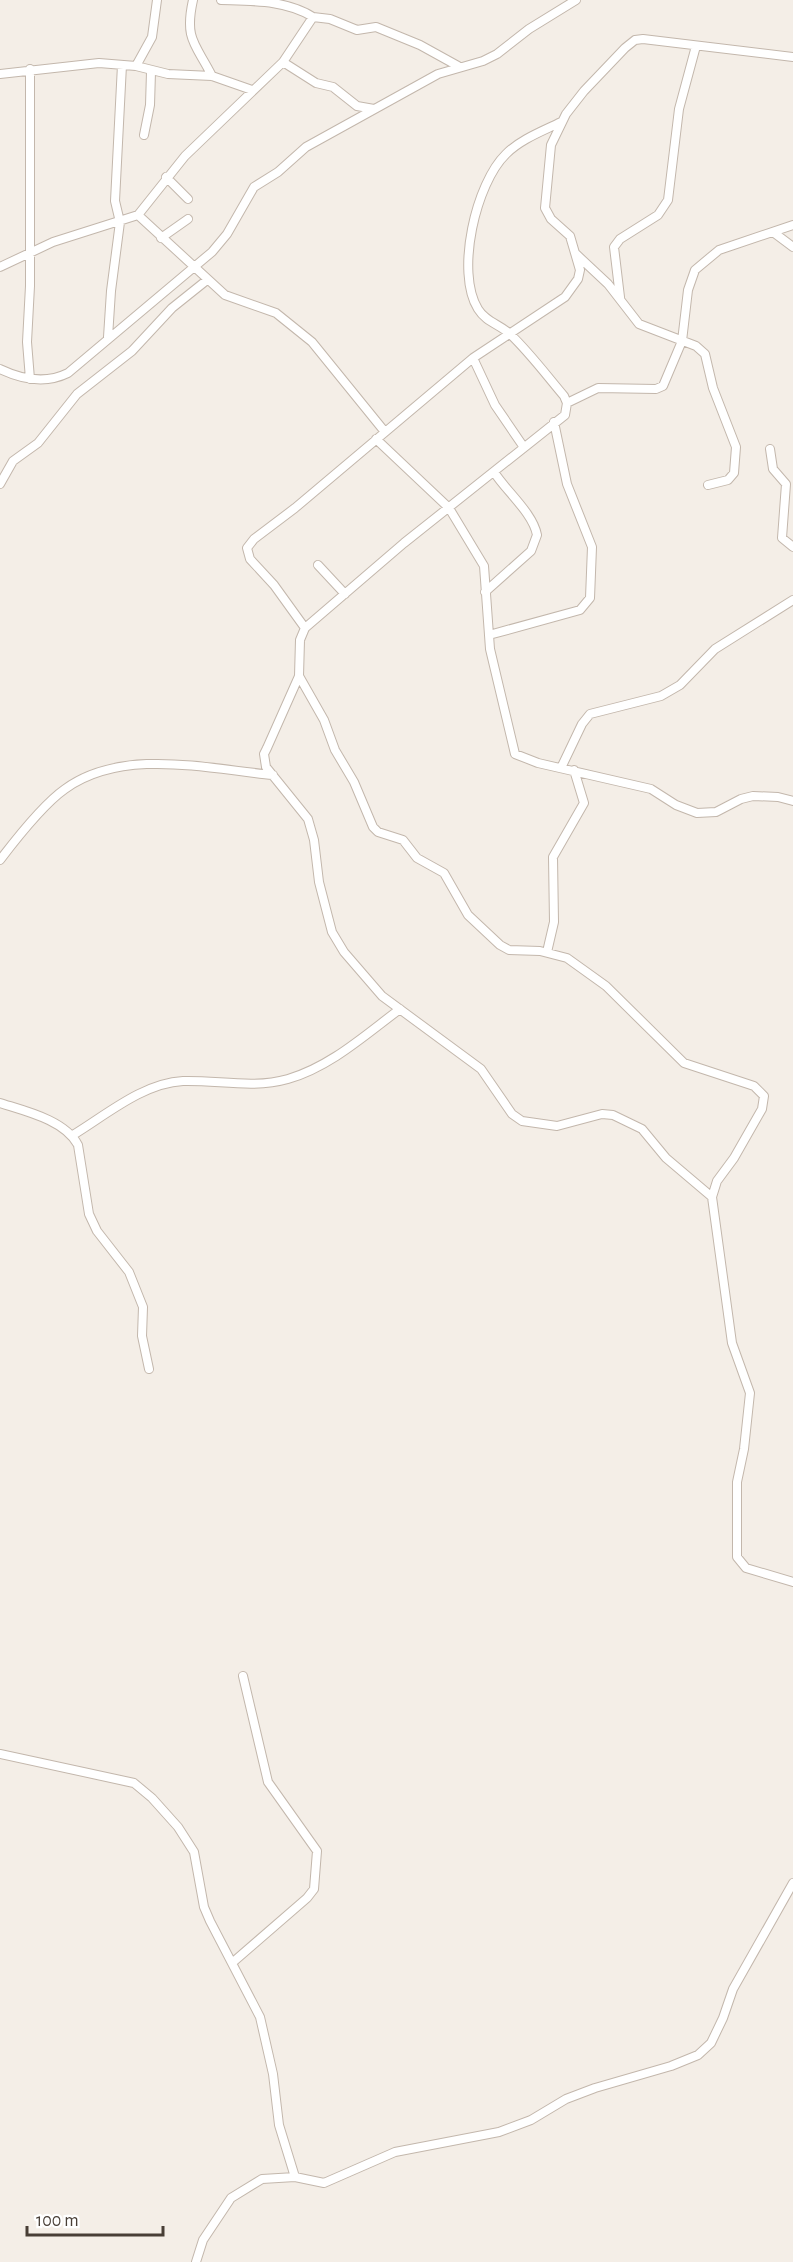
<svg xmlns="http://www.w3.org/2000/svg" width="793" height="2262" font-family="'Alegreya Sans',sans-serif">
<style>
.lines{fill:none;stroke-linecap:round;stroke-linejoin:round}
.street-casing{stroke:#c3b7ac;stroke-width:10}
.street{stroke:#fff;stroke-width:8}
</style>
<rect width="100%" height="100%" fill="#f4eee7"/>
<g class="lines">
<defs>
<path id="street" d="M193 0C184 40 196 44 212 76
M221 0C252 1 287 0 313 17
M283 62 316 83 333 87 357 106 374 109
M136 66 152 37 157 0
M0 74 99 63 136 66 168 74 212 76 252 90
M144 135 150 105 151 72
M166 177 188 199
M138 215 225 295 276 313 312 342 385 432
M773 232 793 247
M161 238 188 219
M576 254 608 284 639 324 696 346 705 354 713 388 736 447 734 473 728 480 708 485
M0 267 53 242 138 215 185 156 283 62 313 17 330 19 357 30 376 27 420 45 458 66
M620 297 614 247 620 239 658 215 668 200 679 109 696 46
M108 337 111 291 120 222 115 201 122 65
M473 358 495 405 523 446
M0 369C21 379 46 384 68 373L212 252 227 234 254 187 278 172 306 147 438 74 483 61 497 54 529 29 576 0
M30 379 27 342 30 286V69
M567 403 598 388 656 389 663 386 682 341 688 290 695 270 719 250 793 225
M376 439 449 508 484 566 490 649 515 754 538 763 651 789 676 805 697 813 716 812 741 799 753 796 778 797 793 801
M770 449 773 469 786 484 782 538 793 547
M0 484 13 461 38 443 77 394 132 351 172 308 207 280
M318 565 345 594
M485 592 531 551 537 535C533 513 506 491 494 472
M305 628 404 543 565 415 567 403 564 396C547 376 530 353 510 334 499 324 486 322 478 309 455 272 476 183 506 154 521 139 543 131 561 122
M489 635 580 610 590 598 592 547 567 484 554 422
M299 676 324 720 335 750 354 782 373 827 378 832 403 840 417 858 444 873 468 915 500 945 509 950 540 951 567 958 606 986 684 1063 754 1086 764 1096 762 1109 734 1158 717 1181 712 1197 732 1343 750 1393 744 1449 737 1482V1557L746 1568 793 1582
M561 768 582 724 590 714 661 696 680 685 715 649 793 600
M0 860C16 839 45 803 65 789 123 747 208 769 273 775
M547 952 554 922 553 857 584 803 574 770
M0 1103C25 1111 65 1120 78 1145L89 1214 97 1231 129 1272 143 1307 142 1336 149 1369
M73 1135C106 1115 143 1083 183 1081 219 1080 253 1089 288 1079 330 1067 365 1035 400 1009
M712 1197 666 1158 642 1129 613 1115 602 1114 557 1126 522 1121 512 1114 481 1069 382 996 344 952 332 932 319 882 314 840 308 819 266 767 264 754 267 748 299 676 300 640 305 628 274 585 250 559 247 548 254 539 295 508 473 358 565 297 578 279 580 270 570 236 551 219 545 208 551 145 566 114 584 91 625 48 635 40 643 39 793 57
M0 1754 134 1783 152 1798 178 1827 194 1852 204 1907 210 1921 260 2017 273 2074 279 2125 295 2177
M232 1963 307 1898 314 1889 317 1851 268 1782 243 1676
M196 2262 203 2240 231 2198 262 2179 295 2177 324 2183 395 2152 499 2132 531 2120 566 2099 595 2088 671 2066 698 2055 711 2043 723 2018 733 1989 793 1883"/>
</defs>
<use href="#street" class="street-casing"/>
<use href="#street" class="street"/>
</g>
<path d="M27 2226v9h136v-9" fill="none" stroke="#483e36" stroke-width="3"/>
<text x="36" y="2226" font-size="18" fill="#483e36" stroke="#ffffff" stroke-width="4.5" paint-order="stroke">100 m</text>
</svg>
